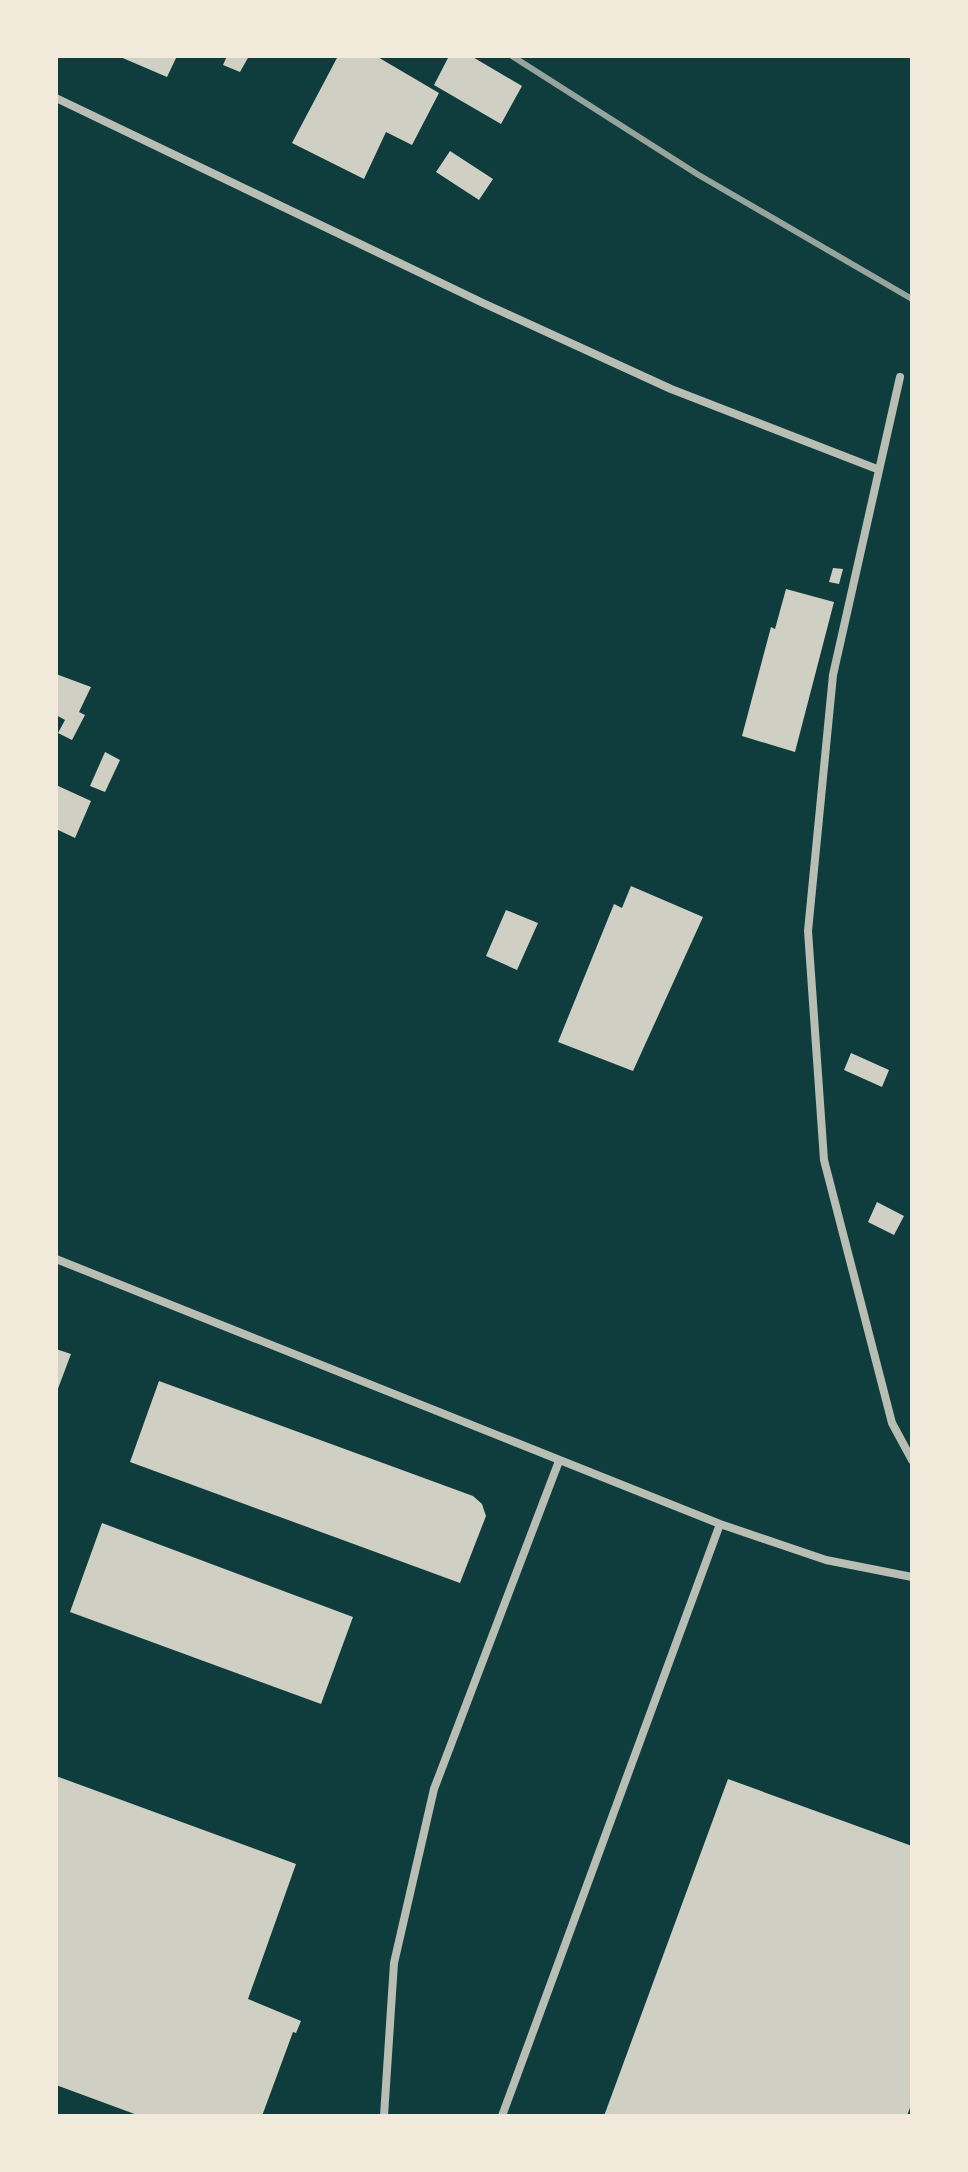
<svg xmlns="http://www.w3.org/2000/svg" width="968" height="2172" font-family="Ubuntu,sans-serif">
<style>
.building{fill:#cfcfc3}
.lines{fill:none;stroke-linecap:round;stroke-linejoin:round}
.minor{stroke:#b8beb3;stroke-width:8}
.rail{stroke:#97a49c;stroke-width:6}
</style>
<rect width="100%" height="100%" fill="#0f3d3e"/>
<path class="building" d="M118 56H177L167 77Z
M227 56H249L240 72 223 65Z
M338 56H376L439 93 412 145 386 132 364 179 292 143Z
M449 56H471L522 86 501 124 434 85Z
M450 151 493 179 479 200 436 172Z
M833 568 843 569 839 584 829 582Z
M786 589 834 602 795 752 742 736 771 627 775 629Z
M56 674 91 687 79 712 85 715 72 740 58 733 65 720 56 715Z
M105 752 120 760 105 792 90 786Z
M56 785 91 801 75 838 56 829Z
M631 886 703 917 633 1071 558 1042 614 904 622 908Z
M506 910 538 923 517 970 486 956Z
M851 1053 889 1070 882 1087 844 1070Z
M877 1202 904 1216 894 1235 868 1222Z
M56 1349 71 1354 56 1394Z
M159 1381 473 1496 482 1504 486 1516 460 1583 130 1462Z
M102 1523 353 1617 321 1704 70 1612Z
M56 1776 296 1864 248 1999 301 2021 296 2033 293 2032 262 2116H140L56 2085Z
M728 1779 912 1846V2102L907 2116H604Z"/>
<g class="lines">
<path class="minor" d="M56 98 483 303 671 389 877 469
M900 377 833 675 808 931 824 1160 892 1423 912 1460
M56 1259 720 1524 826 1560 912 1577
M384 2116 394 1963 434 1789 559 1461
M502 2116 720 1524"/>
<path class="rail" d="M512 56 697 174 912 299"/>
</g>
<rect width="968" height="2172" fill="none" stroke="#f1e9da" stroke-width="116"/>
</svg>
